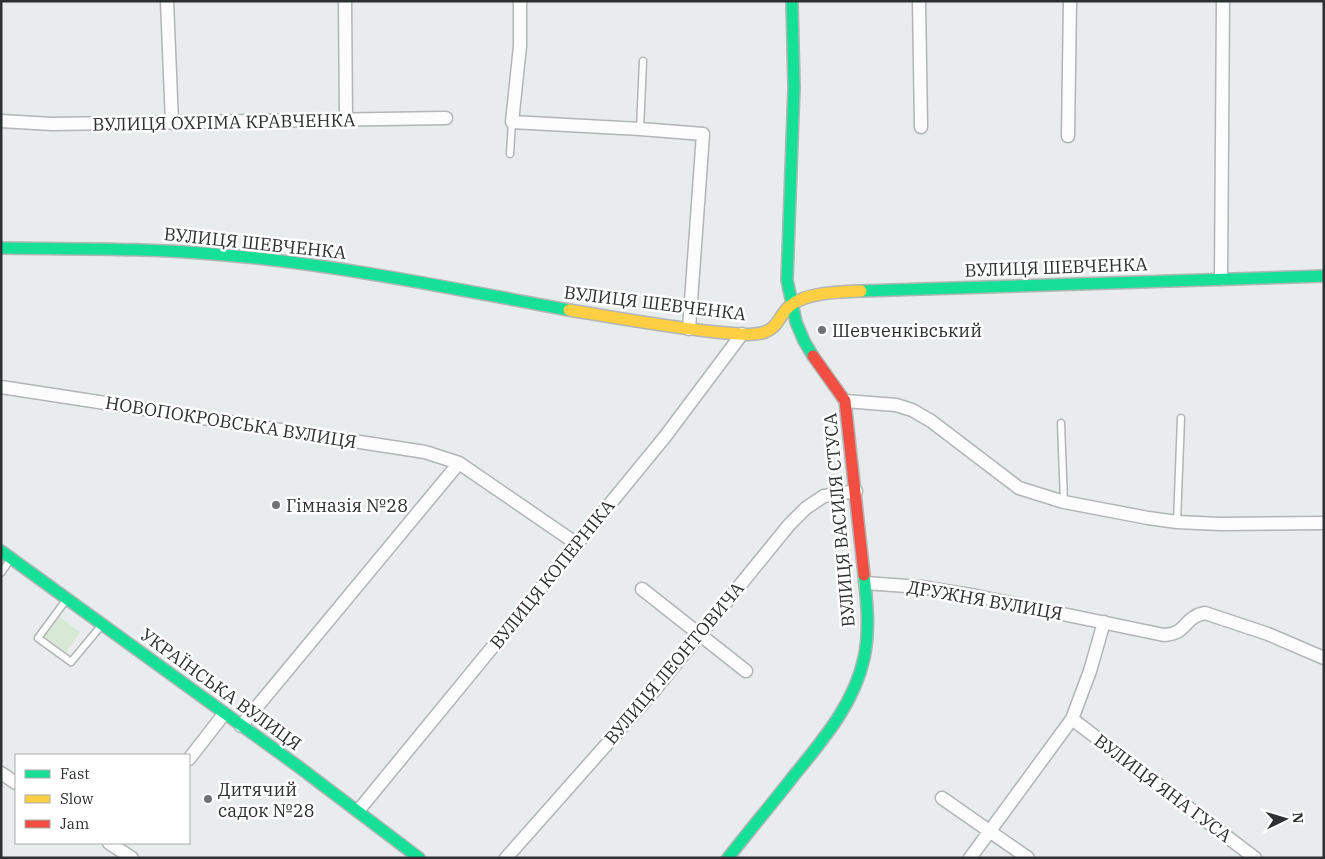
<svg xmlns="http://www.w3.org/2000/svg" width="1325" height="859" font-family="'IBM Plex Serif',serif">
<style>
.green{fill:#d7e9d5}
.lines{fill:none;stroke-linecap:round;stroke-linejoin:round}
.lane-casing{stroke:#b2b5b5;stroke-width:9}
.street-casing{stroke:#b2b5b5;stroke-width:15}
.fast-casing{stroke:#b2b5b5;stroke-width:14}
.slow-casing{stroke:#b2b5b5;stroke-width:14}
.jam-casing{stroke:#b2b5b5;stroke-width:14}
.lane{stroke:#fcfcfc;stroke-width:6}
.street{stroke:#fcfcfc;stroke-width:12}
.fast{stroke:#16e098;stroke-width:11}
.slow{stroke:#ffcf43;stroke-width:11}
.jam{stroke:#f24e42;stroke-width:11}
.poi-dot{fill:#6e7272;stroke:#fff;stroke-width:2}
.labels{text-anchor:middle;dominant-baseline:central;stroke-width:5;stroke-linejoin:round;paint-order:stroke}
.street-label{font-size:18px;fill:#2d3030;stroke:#fff}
.poi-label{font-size:18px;fill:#2d3030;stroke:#fff;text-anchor:start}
</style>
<rect width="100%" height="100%" fill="#e8ecec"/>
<path class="green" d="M60 617 80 632 66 652 45 637Z"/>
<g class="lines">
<defs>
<path id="lane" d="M640 129 643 61
M510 154 512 122
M1061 423 1064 502
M1177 522 1181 418
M1 573 10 560
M66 600 38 638 71 662 101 626"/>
<path id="street" d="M167 1 172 123
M345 1 346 120
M520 1V46L512 122 640 129 703 134 689 329
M919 1 921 127
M1 121 52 124 446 118
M1068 136 1070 1
M1221 279 1223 1
M1 387 425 452 459 463 577 544
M845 401 896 405 912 410 931 421 1019 488 1064 502 1148 518 1177 522 1220 524 1324 523
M865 583 921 587 976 596 1164 635C1188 634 1183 617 1205 613L1268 634 1324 658
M642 589 746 671
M1072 719 1255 858
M241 726 459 463
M189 759 224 714
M1 773 16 783
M942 798 1028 858
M358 811 664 438 742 334
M109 843 132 858
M506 858 653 692 789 525 806 508 824 496 856 491
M970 858 1072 719 1090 671 1104 622"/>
<path id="fast" d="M792 1 794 87 787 280 796 322 804 341 813 356
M1 248C76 249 150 248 225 255 340 265 455 289 569 310
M861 291 1324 276
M1 551 299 767 419 858
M728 858C749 831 771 805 792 778 821 742 854 705 864 658 870 631 867 602 864 575"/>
<path id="slow" d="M569 310C618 318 667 327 716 332 731 333 750 337 765 332 779 327 780 313 791 305 808 292 840 292 861 291"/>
<path id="jam" d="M813 356 845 401 864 575"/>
</defs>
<use href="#lane" class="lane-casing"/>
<use href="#street" class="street-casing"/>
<use href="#fast" class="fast-casing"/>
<use href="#slow" class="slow-casing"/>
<use href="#jam" class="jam-casing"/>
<use href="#lane" class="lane"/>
<use href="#street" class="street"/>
<use href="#fast" class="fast"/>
<use href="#slow" class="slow"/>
<use href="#jam" class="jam"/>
</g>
<g class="poi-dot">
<circle cx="822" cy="330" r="5"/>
<circle cx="276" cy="505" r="5"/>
<circle cx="208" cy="799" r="5"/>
</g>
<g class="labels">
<g class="street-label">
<text transform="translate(224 122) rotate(-1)">ВУЛИЦЯ ОХРІМА КРАВЧЕНКА</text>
<text transform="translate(255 243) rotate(6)">ВУЛИЦЯ ШЕВЧЕНКА</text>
<text transform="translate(1056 267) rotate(-2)">ВУЛИЦЯ ШЕВЧЕНКА</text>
<text transform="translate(655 303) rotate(7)">ВУЛИЦЯ ШЕВЧЕНКА</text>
<text transform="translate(231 422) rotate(9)">НОВОПОКРОВСЬКА ВУЛИЦЯ</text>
<text transform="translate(839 520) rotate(-95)">ВУЛИЦЯ ВАСИЛЯ СТУСА</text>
<text transform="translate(552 574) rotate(-51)">ВУЛИЦЯ КОПЕРНІКА</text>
<text transform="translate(985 600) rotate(10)">ДРУЖНЯ ВУЛИЦЯ</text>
<text transform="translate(674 663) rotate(-50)">ВУЛИЦЯ ЛЕОНТОВИЧА</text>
<text transform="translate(221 689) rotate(36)">УКРАЇНСЬКА ВУЛИЦЯ</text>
<text transform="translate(1163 788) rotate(37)">ВУЛИЦЯ ЯНА ГУСА</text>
</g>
<g class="poi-label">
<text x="832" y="330">Шевченківський</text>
<text x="286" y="505">Гімназія №28</text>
<text x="218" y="789">Дитячий<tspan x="218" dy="21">садок №28</tspan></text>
</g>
</g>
<rect width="1325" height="859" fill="none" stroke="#2d3030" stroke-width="5"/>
<rect x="15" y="754" width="175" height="90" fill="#ffffff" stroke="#abacac"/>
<rect x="25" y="770" width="25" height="8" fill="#16e098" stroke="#abacac"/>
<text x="60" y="779" font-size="15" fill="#2d3030">Fast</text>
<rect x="25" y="795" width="25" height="8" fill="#ffcf43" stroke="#abacac"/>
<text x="60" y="804" font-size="15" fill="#2d3030">Slow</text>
<rect x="25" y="820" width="25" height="8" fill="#f24e42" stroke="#abacac"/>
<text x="60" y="829" font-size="15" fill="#2d3030">Jam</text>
<g transform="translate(1285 819) rotate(85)" stroke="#ffffff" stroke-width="4" paint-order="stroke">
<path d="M0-4L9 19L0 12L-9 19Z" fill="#2d3030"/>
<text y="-8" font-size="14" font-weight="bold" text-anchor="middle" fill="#2d3030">N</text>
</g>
</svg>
